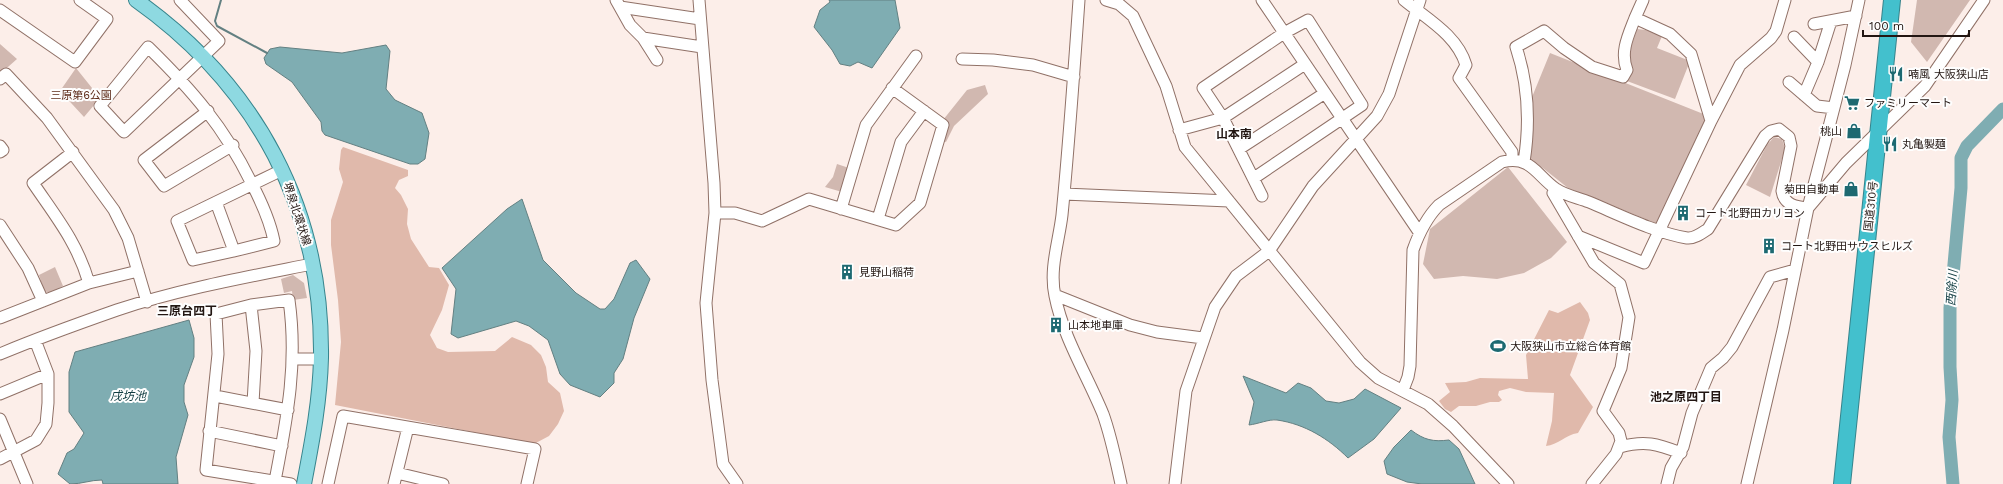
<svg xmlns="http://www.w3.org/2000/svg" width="2003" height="484" font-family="'Work Sans','Noto Sans JP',sans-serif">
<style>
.green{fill:#d1b8b0}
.forest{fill:#e0b9ab}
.water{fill:#7fadb2;stroke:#638082}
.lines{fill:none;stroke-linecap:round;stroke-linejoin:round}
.stream{stroke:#638082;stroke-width:2}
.river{stroke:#7fadb2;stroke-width:13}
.minor-casing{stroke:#907167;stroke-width:13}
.major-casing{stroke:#37848c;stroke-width:16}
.highway-casing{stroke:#37848c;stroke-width:18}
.minor{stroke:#fff;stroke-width:11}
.major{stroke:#8ed9e1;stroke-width:14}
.highway{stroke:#43c0cd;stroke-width:16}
.labels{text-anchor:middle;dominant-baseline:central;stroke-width:4;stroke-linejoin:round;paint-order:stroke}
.poi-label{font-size:11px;fill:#221612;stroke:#fefefe;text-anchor:start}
.park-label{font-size:11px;fill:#5e2c1a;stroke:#fefefe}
.street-label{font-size:11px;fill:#221612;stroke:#fefefe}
.neighbourhood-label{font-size:12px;font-weight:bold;fill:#221612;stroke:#fefefe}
.water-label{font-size:12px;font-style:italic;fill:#123e43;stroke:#fefefe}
</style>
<rect width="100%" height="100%" fill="#fceee9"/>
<path class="green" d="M1917 0H1970L1927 62 1911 42Z
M1637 29 1646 30 1662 36 1657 48 1690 61 1675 99 1627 81V59Z
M0 44 17 59 0 74Z
M1550 53 1706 115 1708 121 1658 224 1568 188 1529 157 1530 102Z
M76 68 100 98 84 117 60 91Z
M985 85 988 94 954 126 946 142 942 141 948 123 943 120 967 90Z
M1774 137 1782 139 1785 149 1770 197 1746 185 1767 145Z
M837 164 849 168 842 192 825 187 833 177Z
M1508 167 1567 242 1551 258 1524 273 1497 279 1463 276 1434 279 1423 264 1430 229Z
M55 267 63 286 50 293 44 291 39 275Z
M293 275 304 283 307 298 293 300 292 291 284 293 281 279Z"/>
<path class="forest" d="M343 147 408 170V176L399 180 395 188 401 195 408 209 407 224 411 239 429 267 439 268 449 285 442 310 430 335 437 348 448 352 495 351 512 337 531 345 541 355 546 367 548 382 560 393 564 411 558 424 549 436 534 444 335 405 341 342 338 300 331 245V220L343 182 339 169 341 150Z
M1580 302 1588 313 1590 320 1570 375 1593 407 1578 433C1565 435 1558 445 1546 446L1552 421 1554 393 1526 392 1510 388 1499 391 1498 395 1502 400 1499 402H1490L1476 406H1459L1451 412 1445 409 1439 401 1450 392 1445 383 1466 382 1480 378 1528 379 1526 355 1549 310 1558 313Z"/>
<path class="water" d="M829 0H895L900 28 872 68 858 62 850 66 840 64 832 50 814 27 820 10 830 2Z
M386 45 390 51 386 89 395 100 422 113 429 133 425 159 418 164H410L325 135 322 131 321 122 292 82 266 64 264 58 270 49 280 47 342 53Z
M522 199 543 260 576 293 600 309H605L614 299 630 263 636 260 650 279 634 318 623 359 614 373V383L600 397 570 385 560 374 548 340 529 326 516 321 458 338 451 334 456 289 442 268 507 209Z
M189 320 194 338V357L184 385V402L188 415 176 457 178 484H103L102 480C90 480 82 484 70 484L58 474 67 453 74 449 84 433 69 412V372L75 352Z
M1243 376 1286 393 1298 383 1311 388 1326 401 1339 403 1354 399 1365 389 1401 408 1374 439 1348 458C1329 439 1305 424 1277 420 1269 419 1258 424 1249 425L1254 402Z
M1411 430C1424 440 1433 442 1449 440L1459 449 1475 484H1422L1407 482 1387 474 1384 461 1394 447Z"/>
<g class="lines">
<path class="stream" d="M221 0 215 21 217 26 267 53"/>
<path class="river" d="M1953 484 1949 437 1952 400 1950 367V308L1961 188V158L1967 146 2003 109"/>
<defs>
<path id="minor" d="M180 0 219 41 124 132 100 106 148 47C192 90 224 127 251 182 261 201 270 221 274 241L234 251 216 202
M616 0 630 25 643 38 657 60
M699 0 714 183 715 213 706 303 712 380 723 464 737 484
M1079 0C1074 72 1069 143 1062 215 1059 241 1049 269 1055 296 1063 337 1087 375 1103 414 1111 436 1116 461 1121 484
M1106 0 1119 4 1133 16 1166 86 1185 147 1360 362 1378 378 1428 404 1453 426 1508 484
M1262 0 1419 232
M1404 0C1427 19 1457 35 1466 65L1459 78 1512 152V160
M620 7 700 19
M0 10 75 62 107 19 80 0
M1814 24 1856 16
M1794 37 1818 62
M643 38 702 47
M962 59 993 60 1033 65 1074 77
M0 79 6 74 47 118 114 210 128 238 147 302
M1789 82 1817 106 1834 108
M1804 95 1818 62 1831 21
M208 111 144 160 164 186 233 145
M1711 121 1740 65 1771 38 1776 31 1785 0
M1179 130 1223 118 1305 64
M0 146 3 150 0 152
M1239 149 1325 93
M73 152 33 183C56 217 77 242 89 283
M1524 162C1530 124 1528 83 1516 47L1544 31 1564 48 1592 67 1623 77 1627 70C1620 52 1628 36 1635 18
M1254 178 1362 105 1308 20 1284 33 1203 88 1223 118 1262 196
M1556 189 1553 193 1594 263 1620 284 1629 317 1621 368 1603 411 1619 433 1621 441 1616 454 1592 484
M1064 194 1229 201
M841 209 866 125 916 56
M715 213H735L762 221 809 199 896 225 920 203 943 125 892 88
M878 219 901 142 924 111
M0 225 28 268 43 301
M1578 236 1644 263 1711 121 1691 54 1670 34 1635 18 1643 0
M234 251 193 260 177 221 282 170
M1055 295 1130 325 1157 332 1203 338
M251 305 256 351 253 403
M0 318 89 283 138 271
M0 354C38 338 77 324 117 310 180 289 247 277 312 264
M293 359H321
M1403 390 1408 377 1410 366 1413 250C1419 233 1426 218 1439 205L1502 162C1531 155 1536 175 1556 189 1564 195 1579 198 1589 202 1618 214 1656 233 1687 238 1694 239 1702 233 1708 229L1765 136 1771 131 1779 129 1789 137 1791 146 1782 191C1784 205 1796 207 1808 208L1845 65 1859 0
M0 394 48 374
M215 396 288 410
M0 419 27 484
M209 431 282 446
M1620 447C1645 440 1657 444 1681 453
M0 459 36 440 46 424 48 403V374L35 340
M397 473 443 484
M275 484V481C287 418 298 364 289 300L251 305 216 314 218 354 206 470 291 484
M328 484 343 416 535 449 527 484
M394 484 408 427
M1175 484 1186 391 1215 307 1236 276 1269 251 1313 186 1377 116 1389 94 1420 0
M1667 484 1671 468 1683 447 1692 413 1711 368 1723 358 1732 347 1770 277 1795 270
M1747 484 1783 330 1808 208 1846 163 1925 86 1984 0"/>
<path id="major" d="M136 0C257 86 323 209 321 358 320 401 312 442 304 484"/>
<path id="highway" d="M1842 484 1892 0"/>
</defs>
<use href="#minor" class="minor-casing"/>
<use href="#major" class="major-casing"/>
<use href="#highway" class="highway-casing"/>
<use href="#minor" class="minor"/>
<use href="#major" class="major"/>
<use href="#highway" class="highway"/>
</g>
<defs>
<symbol id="restaurant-bare" viewBox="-9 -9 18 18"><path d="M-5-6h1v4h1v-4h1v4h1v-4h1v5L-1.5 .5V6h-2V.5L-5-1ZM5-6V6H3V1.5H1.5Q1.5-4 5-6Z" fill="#1d6971" stroke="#fefefe" stroke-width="2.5" paint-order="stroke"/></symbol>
<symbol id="supermarket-bare" viewBox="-9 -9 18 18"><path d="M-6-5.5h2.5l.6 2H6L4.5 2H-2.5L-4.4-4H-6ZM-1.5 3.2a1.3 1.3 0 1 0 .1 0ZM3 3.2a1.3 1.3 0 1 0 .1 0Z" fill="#1d6971" stroke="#fefefe" stroke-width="2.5" paint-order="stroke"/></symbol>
<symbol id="shop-bare" viewBox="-9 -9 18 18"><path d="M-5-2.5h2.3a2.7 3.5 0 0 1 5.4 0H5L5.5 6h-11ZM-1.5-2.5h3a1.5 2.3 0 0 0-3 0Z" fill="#1d6971" stroke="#fefefe" stroke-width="2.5" paint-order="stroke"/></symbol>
<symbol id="building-bare" viewBox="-9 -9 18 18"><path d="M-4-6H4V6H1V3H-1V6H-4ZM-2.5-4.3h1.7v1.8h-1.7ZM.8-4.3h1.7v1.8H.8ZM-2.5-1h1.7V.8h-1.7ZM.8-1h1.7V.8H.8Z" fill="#1d6971" stroke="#fefefe" stroke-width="2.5" paint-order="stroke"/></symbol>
<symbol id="stadium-bare" viewBox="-9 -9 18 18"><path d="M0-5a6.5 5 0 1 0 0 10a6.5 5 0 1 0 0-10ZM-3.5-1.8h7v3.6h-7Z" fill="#1d6971" stroke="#fefefe" stroke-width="2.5" paint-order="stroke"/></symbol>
</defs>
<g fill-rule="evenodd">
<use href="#restaurant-bare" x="1885" y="63" width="22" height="22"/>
<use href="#supermarket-bare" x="1841" y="92" width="22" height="22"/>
<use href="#shop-bare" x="1843" y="120" width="22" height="22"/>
<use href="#restaurant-bare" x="1879" y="133" width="22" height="22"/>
<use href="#shop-bare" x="1840" y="178" width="22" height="22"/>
<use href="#building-bare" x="1672" y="202" width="22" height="22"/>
<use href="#building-bare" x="1758" y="235" width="22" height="22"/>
<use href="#building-bare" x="836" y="261" width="22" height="22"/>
<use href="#building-bare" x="1045" y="314" width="22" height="22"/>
<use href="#stadium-bare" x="1487" y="335" width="22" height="22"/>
</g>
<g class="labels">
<g class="poi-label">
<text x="1908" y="74">喃風 大阪狭山店</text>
<text x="1864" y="103">ファミリーマート</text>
<text x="1842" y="131" text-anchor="end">桃山</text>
<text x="1902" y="144">丸亀製麺</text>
<text x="1839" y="189" text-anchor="end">菊田自動車</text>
<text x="1695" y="213">コート北野田カリヨン</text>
<text x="1781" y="246">コート北野田サウスヒルズ</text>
<text x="859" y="272">見野山稲荷</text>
<text x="1068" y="325">山本地車庫</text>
<text x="1510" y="346">大阪狭山市立総合体育館</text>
</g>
<g class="park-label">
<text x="81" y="95">三原第6公園</text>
</g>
<g class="street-label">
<text transform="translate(1871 206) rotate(-84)">国道310号</text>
<text transform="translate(297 214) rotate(72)">堺泉北環状線</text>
</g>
<g class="neighbourhood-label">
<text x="1234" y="134">山本南</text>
<text x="187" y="311">三原台四丁</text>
<text x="1686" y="397">池之原四丁目</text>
</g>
<g class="water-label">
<text transform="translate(1952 288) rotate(-86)">西除川</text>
<text x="128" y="396">戌坊池</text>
</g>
</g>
<path d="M1863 30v6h106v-6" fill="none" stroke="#221612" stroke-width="2"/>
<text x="1869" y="30" font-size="12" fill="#221612" stroke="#fefefe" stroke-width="3" paint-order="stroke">100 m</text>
</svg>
